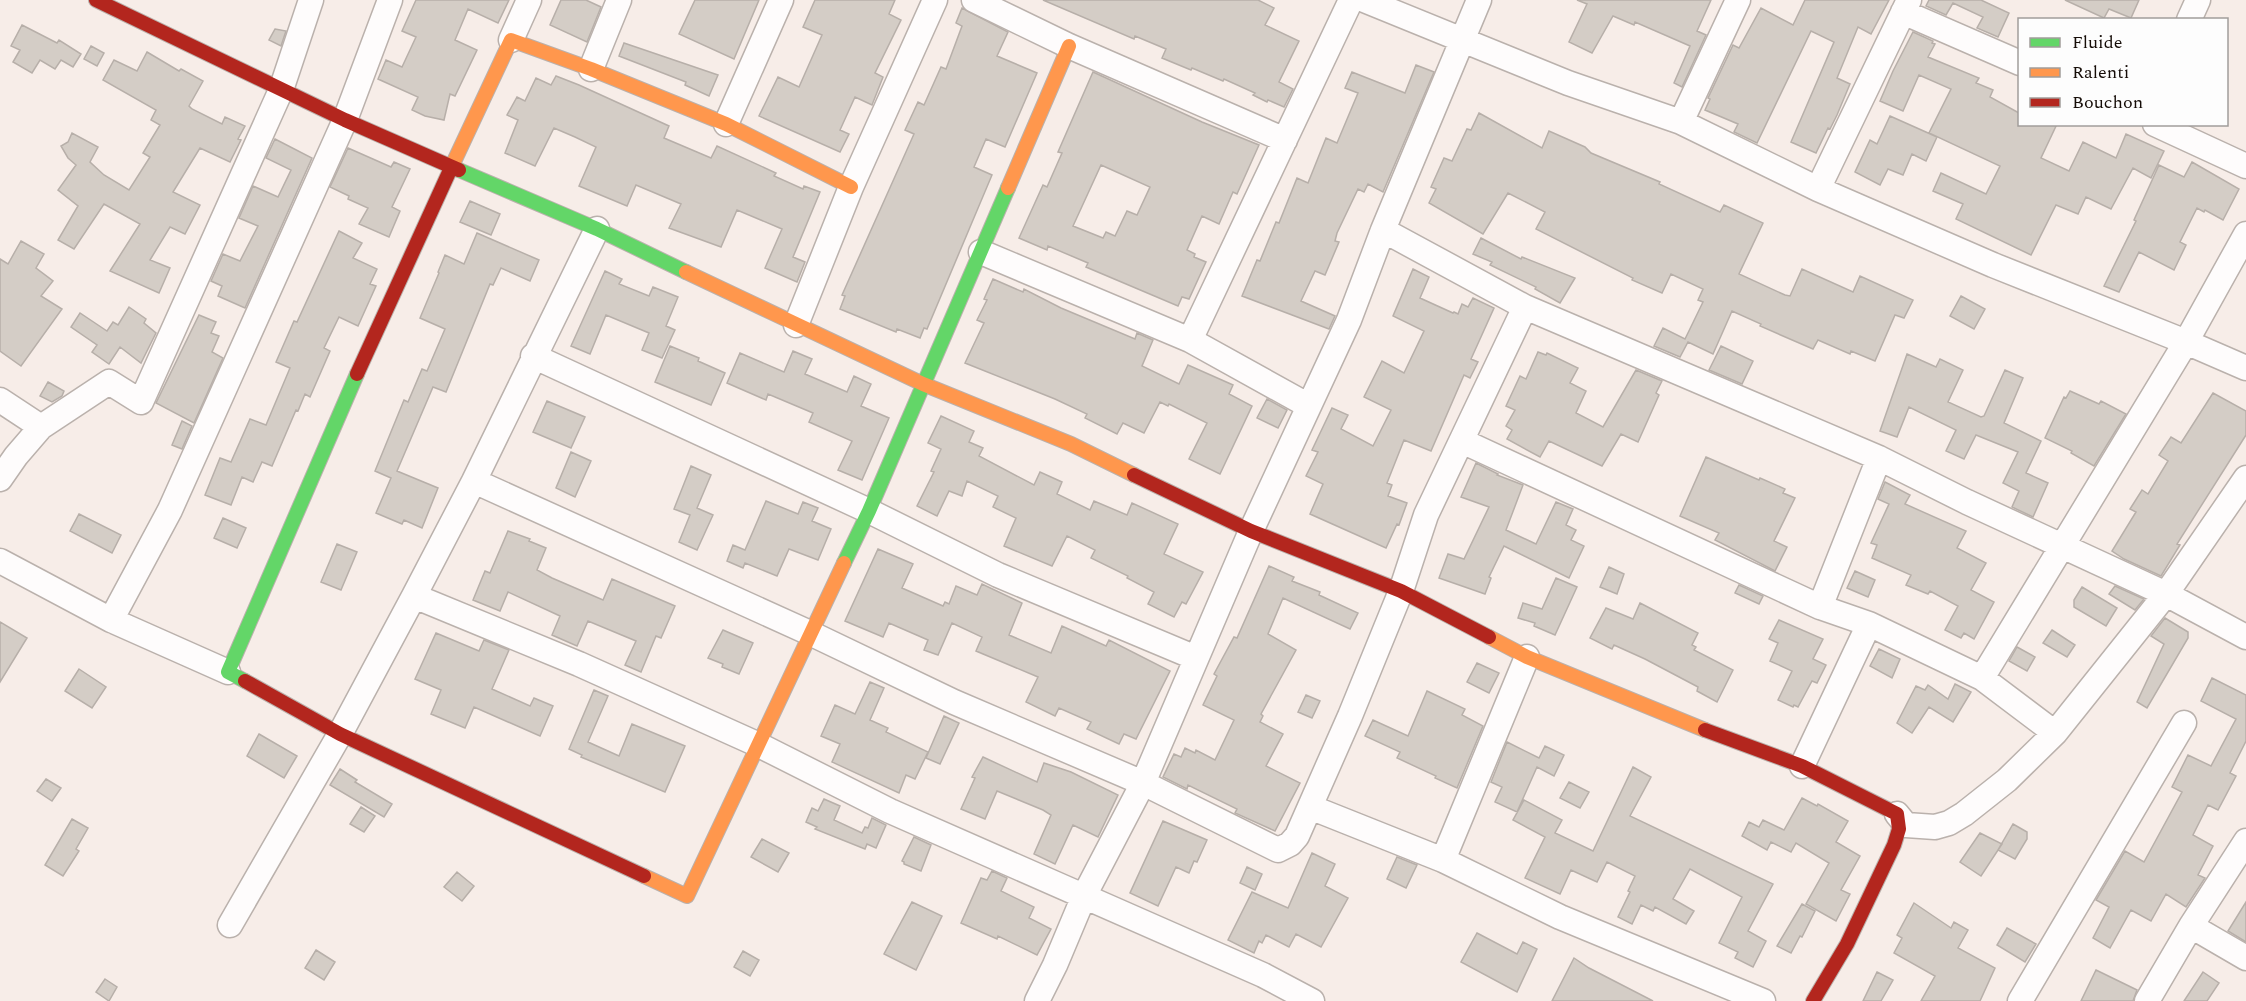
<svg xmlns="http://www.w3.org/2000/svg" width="2246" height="1001" font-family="Spectral,serif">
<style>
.building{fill:#d4cdc6;stroke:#b7afa9;stroke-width:1.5;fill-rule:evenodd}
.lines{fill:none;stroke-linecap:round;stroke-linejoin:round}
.street-casing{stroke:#bab1ac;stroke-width:27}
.fast-casing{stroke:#bab1ac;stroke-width:16}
.slow-casing{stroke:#bab1ac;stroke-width:16}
.jam-casing{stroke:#bab1ac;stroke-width:16}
.street{stroke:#fefcfc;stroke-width:24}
.fast{stroke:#63d668;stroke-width:14}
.slow{stroke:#ff974d;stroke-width:14}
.jam{stroke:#b3261e;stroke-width:14}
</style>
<rect width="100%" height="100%" fill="#f7ede8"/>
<path class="building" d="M416 0H509L498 23 468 9 455 40 477 50 455 96 450 94 444 120 425 116 412 110 418 97 378 79 386 60 402 67 416 37 402 31Z
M561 0H586L601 7 587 42 550 25Z
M695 0H759L734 59 679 34Z
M815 0H895L889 14 901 20 875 73 883 77 872 105 855 97 840 130 849 134 840 152 759 116 778 77 799 87 822 35 803 27Z
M1043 0H1258L1274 8 1265 25 1299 41 1279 82 1293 89 1284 107 1268 100 1267 102 1253 95 1255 93 1224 79 1223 81 1192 68 1191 70 1162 58 1166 49 1135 36 1134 39Z
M1577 0H1711L1697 31 1706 35 1682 87 1674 83 1690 46 1635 22 1634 25 1613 16 1592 53 1569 42 1587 4Z
M1805 0H1889L1871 34 1858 27 1837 78 1850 84 1837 115 1830 129 1828 128 1816 153 1791 142 1834 42 1811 31 1757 143 1734 132 1738 124 1705 110 1710 99 1708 98 1733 45 1739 48 1761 8 1793 25Z
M1929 0H1981L2009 13 1998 37 1977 28 1983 17 1953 3 1946 15 1926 6Z
M2065 0H2139L2131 18 2109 9 2104 18Z
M962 8 1008 32 997 56 1037 73 1005 147 986 139 974 167 992 175 927 329 924 328 920 338 897 329 896 332 840 309 845 296 842 295 914 134 905 130 918 102 924 105 941 67 946 69 962 26 956 23Z
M22 25 57 43 59 40 81 54 73 67 61 60 55 69 40 60 32 73 13 62 20 50 11 46Z
M275 29 286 31 281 46 269 40Z
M1913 32 1933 41 1932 43 1935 44 1928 57 1979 78 1976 83 1993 90 1990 97 2019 113V124H2057L2041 158 2069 171 2083 142 2116 158 2126 134 2164 151 2151 178 2133 168 2111 209 2086 197 2078 214 2056 205 2031 255 1956 219 1963 204 1933 191 1941 173 1986 194 2000 166 1929 133 1951 89 1919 75 1903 111 1880 101 1893 71Z
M624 43 718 75 709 96 685 85 686 82 619 56Z
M91 46 104 53 97 66 84 59Z
M147 52 179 71 181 69 203 81 189 106 192 109 222 124 225 117 245 126 238 139 241 140 230 162 200 148 173 192 200 205 185 234 170 227 150 260 170 268 159 293 110 271 140 224 104 204 74 249 58 240 78 206 58 190 76 165 68 158 61 146 68 142 72 133 98 147 90 162 104 175 129 190 150 157 143 153 160 125 151 120 156 110 103 80 114 60 137 71Z
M1416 65 1434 72 1383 192 1368 184 1364 192 1358 189 1337 233 1335 241 1339 242 1325 275 1315 271 1301 301 1335 316 1329 329 1242 296 1257 260 1260 261 1276 222 1279 223 1297 178 1308 183 1326 138 1337 143 1358 93 1345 88 1352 72 1405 93Z
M1093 72 1202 122 1259 145 1237 194 1233 192 1219 224 1202 216 1187 250 1195 254 1194 257 1206 262 1189 299 1182 297 1178 306 1086 267 1088 263 1048 246 1047 250 1019 238 1043 185 1047 187 1062 153 1058 152ZM1101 165 1150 187 1137 215 1127 211 1115 236 1106 232 1103 238 1073 226Z
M556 76 579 85 669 126 664 138 711 158 717 146 776 173 774 176 803 189 804 186 820 192 793 257 805 262 797 282 765 268 782 229 737 210 721 247 669 228 681 204 636 185 627 206 579 186 596 147 575 137 554 128 535 166 505 153 518 120 507 115 517 97 525 101 536 78 551 85Z
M1479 113 1542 148 1549 131 1585 147 1591 153 1660 182 1659 184 1720 212 1724 205 1763 223 1739 274 1785 295 1790 296 1802 269 1853 292 1860 276 1913 300 1904 318 1895 315 1875 361 1851 351 1850 354 1818 340 1813 349 1760 326 1761 324 1732 311 1713 354 1688 342 1680 357 1654 346 1663 328 1685 339 1703 302 1698 300 1703 289 1671 274 1662 293 1632 280 1633 278 1536 229 1545 212 1508 193 1483 234 1429 203 1436 189 1431 187 1444 158 1452 161 1467 129 1471 130Z
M1890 116 1937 137 1926 161 1912 154 1903 175 1888 169 1880 185 1855 172 1870 140 1877 144Z
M275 139 312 158 245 308 218 296 222 286 211 281 223 254 240 261 258 226 239 218 253 186 278 197 291 170 266 158Z
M348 148 391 167 394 162 410 169 392 207 400 211 389 237 359 224 368 208 348 199 349 196 330 187Z
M2192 162 2239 189 2223 220 2205 210 2204 212 2197 208 2180 242 2186 245 2174 270 2139 252 2119 292 2104 286 2136 221 2134 220 2159 165 2184 177Z
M470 201 500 214 491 235 460 222Z
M339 231 362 243 353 258 377 269 370 284 376 286 358 326 339 317 324 348 330 351 310 397 305 394 298 411 296 410 272 466 262 462 253 482 242 477 231 505 205 495 220 458 231 462 250 419 266 425 290 368 276 362 294 321 297 322Z
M477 233 539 260 530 281 501 268 493 285 490 284 446 392 433 387 397 471 438 488 422 528 404 520 402 524 376 513 391 478 375 471 404 400 408 402 422 369 427 371 445 329 420 318 439 273 438 272 445 255 464 264Z
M1481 238 1521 259 1522 257 1575 278 1560 303 1535 289 1536 287 1490 265 1492 262 1473 254Z
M21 241 44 254 36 268 53 281 41 296 62 309 21 366 0 351V259L8 264Z
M1413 269 1429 277 1420 298 1453 313 1454 312 1458 314 1462 304 1468 307 1473 298 1494 308 1471 359 1478 362 1470 378 1464 375 1431 451 1404 440 1387 483 1392 485 1388 496 1407 503 1399 525 1397 524 1386 548 1310 514 1323 484 1306 476 1318 452 1312 450 1332 408 1348 415 1341 429 1373 446 1391 410 1364 397 1382 361 1404 373 1424 331 1393 316Z
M605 271 622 279 619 284 649 296 653 287 678 297 666 326 675 330 662 358 642 350 649 333 606 315 590 354 571 346Z
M993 279 1023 292 1024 289 1061 308 1135 339 1137 333 1153 340 1142 366 1179 384 1188 365 1233 385 1229 394 1252 406 1220 474 1189 459 1207 423 1169 404 1168 406 1160 402 1144 433 1123 423 1117 434 1085 418 1087 414 1055 399 965 363 984 323 977 320 987 300 984 299Z
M1961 296 1985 309 1974 329 1950 316Z
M129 307 146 319 144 323 156 333 141 363 120 347 109 364 92 352 97 345 71 327 80 313 107 331 113 322 118 325Z
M199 315 216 322 211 333 219 336 212 352 223 358 194 423 156 403Z
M670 346 699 358 698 361 725 373 711 405 655 382Z
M1721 346 1753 361 1742 384 1709 370Z
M793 351 812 359 805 374 847 392 854 376 871 384 861 406 889 418 862 480 838 470 852 441 809 422 813 413 768 394 766 400 727 383 740 353 784 372Z
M1538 352 1546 355 1547 353 1578 368 1570 383 1586 391 1576 413 1603 427 1636 370 1662 381 1656 393 1659 395 1638 442 1621 434 1602 466 1549 441 1540 457 1507 439 1512 430 1506 426 1515 410 1506 406 1520 376 1526 379Z
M1907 354 1936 367 1940 359 1963 370 1948 402 1981 417 1984 416 2005 370 2023 378 2004 423 2041 441 2026 473 2048 483 2033 517 2012 507 2019 491 2003 483 2018 452 1976 435 1964 459 1946 451 1956 430 1909 407 1897 437 1880 431Z
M48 382 64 391 62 396 52 402 40 396Z
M2070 391 2099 404 2101 401 2126 414 2094 466 2071 453 2072 451 2045 438 2064 397 2066 398Z
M2213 393 2246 411V435L2177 544 2180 545 2161 576 2124 559 2112 551 2136 512 2130 509 2142 490 2148 494 2168 461 2159 455 2171 437 2181 443Z
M1267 399 1287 410 1278 428 1257 418Z
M547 401 585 417 571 448 533 432Z
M941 416 974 431 969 442 983 448 979 456 1034 485 1040 472 1062 482 1057 494 1090 510 1094 501 1127 515 1132 503 1178 524 1164 554 1203 572 1186 604 1182 602 1174 617 1148 604 1154 592 1127 578 1128 576 1091 558 1095 550 1067 536 1052 566 1004 546 1016 518 993 507 998 496 967 481 962 496 949 491 937 516 917 506 934 472 931 471 941 449 928 443Z
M182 421 192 426 182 449 172 445Z
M571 452 591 461 575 497 556 488Z
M1706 457 1759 480 1760 478 1785 489 1783 493 1795 498 1774 541 1787 547 1775 571 1715 540 1719 533 1680 516Z
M1476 463 1498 474 1497 475 1523 485 1506 530 1536 544 1556 502 1573 509 1566 525 1576 530 1571 540 1584 546 1569 578 1504 546 1489 577 1491 578 1485 594 1439 578 1448 554 1464 559 1489 507 1461 497Z
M691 466 711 475 697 508 713 515 697 550 679 542 690 515 674 509Z
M1885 482 1910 495 1905 504 1966 531 1957 548 1986 563 1971 590 1994 602 1974 639 1964 633 1961 638 1945 630 1958 606 1930 591 1928 594 1906 585 1911 575 1872 558 1877 545 1871 543 1889 504 1878 499Z
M766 501 798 514 803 502 818 508 812 521 831 529 818 560 789 549 777 576 745 563 743 568 727 561 733 545 745 550Z
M79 514 121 535 112 553 70 531Z
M223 518 246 528 237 548 214 538Z
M508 531 530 539 529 541 546 548 537 570 552 578 603 600 612 579 675 606 661 638 656 636 641 672 625 665 636 641 588 621 577 646 552 635 560 616 508 592 500 611 473 600 485 571 490 573Z
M337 544 357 552 341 590 321 582Z
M878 549 913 564 902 588 943 606 945 602 949 604 956 586 977 595 982 584 1022 603 1009 635 1051 653 1062 626 1106 646 1109 640 1170 671 1136 739 1124 734 1119 744 1087 729 1091 722 1059 708 1055 716 1026 702 1038 677 976 651 982 637 952 623 938 655 924 650 928 640 889 623 883 637 845 621Z
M1269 566 1294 577 1292 581 1320 592 1319 595 1358 613 1350 629 1283 598 1268 634 1296 650 1261 714 1263 716 1260 722 1283 734 1266 766 1300 783 1275 831 1235 813 1237 809 1188 785 1187 789 1163 777 1174 754 1181 757 1185 748 1195 753 1196 750 1215 760 1234 720 1203 705 1217 676 1214 674 1234 637 1237 638Z
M1609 567 1624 574 1617 594 1600 587Z
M1855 571 1875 580 1868 597 1847 588Z
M1556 578 1577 587 1555 635 1534 626 1535 623 1518 618 1523 603 1542 609Z
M1739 585 1763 596 1759 604 1735 593Z
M2115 586 2144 599 2135 610 2109 594Z
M2082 587 2117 608 2106 626 2074 607V600Z
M1640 603 1698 633 1692 645 1696 647 1694 650 1733 670 1717 702 1697 691 1698 687 1645 659 1614 645 1612 649 1590 638 1606 608 1633 619Z
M2165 618 2188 632V638L2147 708 2137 702 2164 644 2151 636Z
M1779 620 1823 639 1813 659 1826 665 1817 683 1812 681 1798 707 1794 705 1793 707 1778 700 1792 671 1770 661 1778 643 1769 639Z
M0 622 27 638 0 682Z
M723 630 753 643 739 674 722 667 723 664 708 658Z
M2052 630 2075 645 2067 657 2043 643Z
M436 633 479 651 484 640 509 650 492 689 530 706 534 698 553 706 540 736 474 707 465 728 431 714 441 690 415 679Z
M2017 647 2035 657 2027 671 2009 661Z
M1879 649 1900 659 1892 678 1870 666Z
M1477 663 1499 673 1489 693 1467 682Z
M79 669 106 687 92 708 65 691Z
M2212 678 2246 695V741L2230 773 2236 776 2218 810 2208 805 2193 835 2213 846 2198 875 2205 878 2186 907 2166 894 2151 921 2131 910 2110 948 2093 938 2109 907 2096 900 2125 851 2144 862 2182 792 2172 787 2188 755 2211 766 2236 719 2201 701Z
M870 682 884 688 870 720 888 728 886 732 928 752 915 779 906 775 899 793 832 762 840 744 821 736 835 705 855 714Z
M1955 684 1971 692 1953 722 1929 707 1912 733 1897 723 1916 686 1925 690 1928 685 1948 699Z
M594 690 608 696 588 742 619 756 632 724 685 746 665 792 581 757 582 755 569 749Z
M1427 691 1465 709 1462 715 1483 726 1457 788 1435 778 1436 776 1397 758 1400 752 1365 736 1373 720 1408 736Z
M1306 695 1320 701 1312 718 1298 712Z
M944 716 959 723 940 764 926 758Z
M259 734 297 756 284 778 247 756Z
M1507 742 1539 758 1545 746 1564 755 1554 776 1537 767 1517 812 1495 802 1502 787 1491 782Z
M983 757 1037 782 1044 763 1071 772 1118 795 1098 837 1073 825 1055 864 1034 854 1051 815 1043 810 997 791 985 819 961 809 975 778 972 777Z
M1633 767 1651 777 1630 816 1773 884 1748 931 1766 941 1753 967 1735 958 1738 952 1719 943 1742 897 1690 869 1673 899 1694 911 1686 924 1655 907 1653 911 1641 905 1632 924 1618 917 1630 892 1628 891 1635 876 1607 862 1597 882 1571 870 1560 894 1525 878 1545 837 1513 820 1524 800 1562 820 1555 833 1593 851Z
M340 769 357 780 355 782 392 804 384 817 330 785Z
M46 779 61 788 52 801 37 791Z
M1569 782 1589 792 1580 808 1560 798Z
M1802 798 1817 806 1818 804 1848 821 1836 842 1860 856 1841 890 1850 894 1836 921 1806 904 1829 863 1796 843 1791 852 1771 842 1767 850 1742 836 1749 822 1759 827 1763 820 1784 830Z
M824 799 840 806 834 820 862 833 865 827 868 828 872 818 886 825 876 848 867 844 865 849 815 829 817 827 806 822 812 808 818 811Z
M361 807 375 816 364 832 350 824Z
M72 819 88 828 76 849 79 851 63 876 45 865Z
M1163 821 1207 840 1197 862 1194 861 1189 873 1176 867 1158 906 1130 893Z
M2013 824 2027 832V839L2015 859 1998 850Z
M1980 833 2002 844 1981 876 1960 862Z
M914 837 931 845 921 871 904 864V862L902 861Z
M762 839 789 853 778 872 751 857Z
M1312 853 1335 864 1325 886 1348 898 1321 947 1296 934 1289 947 1266 935 1262 943 1259 941 1254 953 1228 940 1252 892 1288 908Z
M1397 857 1417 865 1406 888 1387 879Z
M1247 867 1262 874 1255 890 1240 883Z
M992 871 1007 878 1001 891 1034 907 1029 918 1051 929 1037 955 998 936 997 939 961 923 981 878 987 880Z
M457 872 474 886 462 901 444 887Z
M912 902 942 916 916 970 884 954Z
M2246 902V942L2228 931Z
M1914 903 1951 928 1954 922 1968 930 1958 948 1995 968 1980 1001H1921L1935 976 1894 953 1902 938 1897 935Z
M1802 904 1815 911 1802 937 1800 936 1791 953 1777 946Z
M2007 928 2036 944 2025 962 1997 945Z
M1477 933 1517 954 1523 942 1537 949 1517 992 1461 962Z
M316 950 335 962 324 980 305 968Z
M743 951 759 960 750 976 734 967Z
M1574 958 1589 968 1653 1001H1552Z
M2096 970 2137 990 2133 1001H2081Z
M1877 972 1893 980 1881 1001H1863Z
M2203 972 2219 983 2207 1001H2184Z
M105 979 117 987 109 1001 96 992Z"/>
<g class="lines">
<defs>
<path id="street" d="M974 0 1069 46 1285 140
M1364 0 1568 83 1681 122 1818 189 1993 265 2186 342 2246 368
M1903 12 2020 63
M2189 20 2198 0
M511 40 529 0
M591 69 619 0
M1681 122 1738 0
M726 124 781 0
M2155 124 2246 166
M1818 189 1909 0
M1383 230 1525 307 1879 458 1967 502 2166 594 2246 637
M981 252 1190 340 1309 406
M796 325 851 187 935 0
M1190 340 1351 0
M533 356 869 511 998 575 1196 658
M0 400 41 427
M1462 441 1820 607 1869 624 1982 678 2055 733
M0 479 16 456 41 427 109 382 141 402 281 90 311 0
M474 481 812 634 954 702 1143 783 1278 850 1290 844 1297 836 1350 716 1401 591 1426 515 1525 307
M0 561 111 620
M414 596 579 664 759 745 890 811 1263 975 1312 1001
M1820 607 1879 458
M228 672 111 620 170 510 345 120 390 0
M1982 678 2186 342 2246 234
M1802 766 1869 624
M1310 807 1443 860 1560 917 1763 1001
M1897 814 1906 825 1935 827 1949 823 1964 814 2007 780 2055 733 2166 594 2246 478
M1443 860 1527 657
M230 925 340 734 414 596 474 481 597 229
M2191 926 2246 958
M1037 1001 1055 965 1084 896 1143 783 1251 531 1349 320 1383 230 1479 0
M2020 1001 2184 723
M2147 1001 2191 926 2246 841"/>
<path id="fast" d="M459 170 597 229 686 272
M844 563 869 511 1008 188
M245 681 228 672 357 374"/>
<path id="slow" d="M451 168 511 40 591 69 726 124 851 187
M1008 188 1069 46
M686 272 923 384 1071 444 1134 475
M1489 637 1527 657 1705 730
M644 876 687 896 844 563"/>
<path id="jam" d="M96 0 345 120 459 170
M357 374 451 168
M1134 475 1251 531 1401 591 1489 637
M245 681 340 734 644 876
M1705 730 1802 766 1897 814 1899 829 1894 845 1847 944 1813 1001"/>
</defs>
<use href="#street" class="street-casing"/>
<use href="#fast" class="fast-casing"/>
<use href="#slow" class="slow-casing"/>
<use href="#jam" class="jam-casing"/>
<use href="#street" class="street"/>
<use href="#fast" class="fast"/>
<use href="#slow" class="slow"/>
<use href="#jam" class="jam"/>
</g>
<rect x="2018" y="18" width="210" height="108" fill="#fdfdfd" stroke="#a19d9b" stroke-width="1.5"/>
<rect x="2030" y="38" width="30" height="9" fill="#63d668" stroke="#a19d9b" stroke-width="1.5"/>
<text x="2072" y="48" font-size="18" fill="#160d08">Fluide</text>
<rect x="2030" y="68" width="30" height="9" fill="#ff974d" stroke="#a19d9b" stroke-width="1.5"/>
<text x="2072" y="78" font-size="18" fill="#160d08">Ralenti</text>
<rect x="2030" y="98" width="30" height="9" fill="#b3261e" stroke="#a19d9b" stroke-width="1.5"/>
<text x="2072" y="108" font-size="18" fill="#160d08">Bouchon</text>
</svg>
